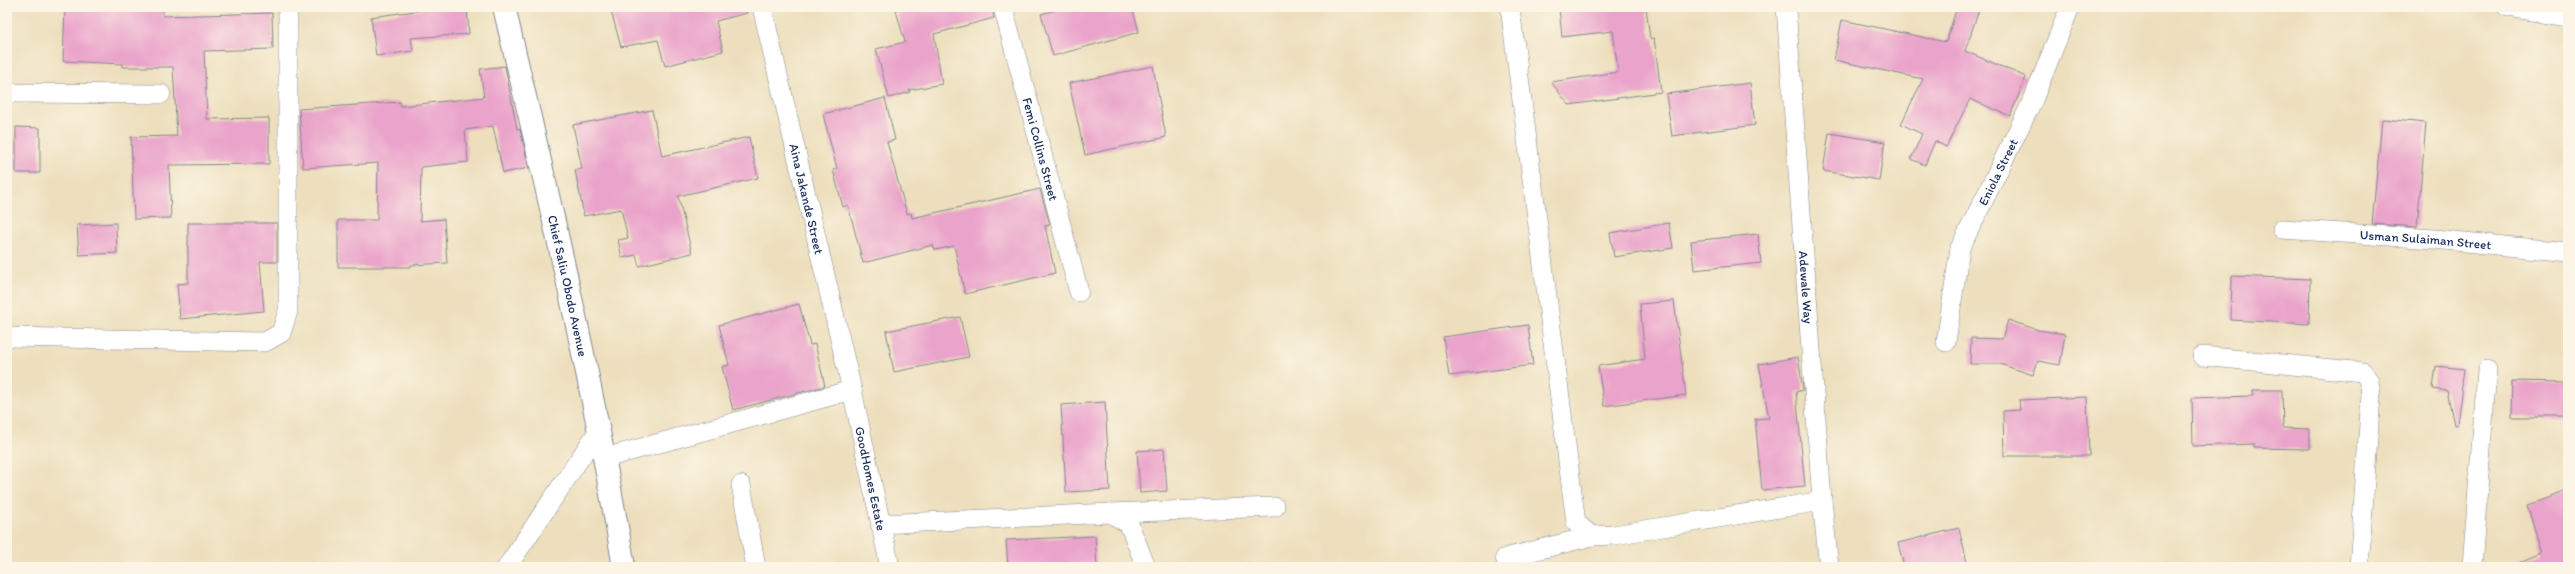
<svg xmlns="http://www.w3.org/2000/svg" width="2575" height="574" font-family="Itim,sans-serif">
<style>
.building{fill:#eaa3ca}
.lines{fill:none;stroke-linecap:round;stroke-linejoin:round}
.street-casing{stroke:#84878e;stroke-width:20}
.secondary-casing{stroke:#84878e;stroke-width:24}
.street{stroke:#fff;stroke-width:19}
.secondary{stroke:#fff;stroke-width:22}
.labels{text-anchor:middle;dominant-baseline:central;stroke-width:3;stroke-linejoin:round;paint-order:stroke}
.street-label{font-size:13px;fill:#1b2f5e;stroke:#fcf5e5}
</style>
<rect width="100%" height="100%" fill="#fcf5e5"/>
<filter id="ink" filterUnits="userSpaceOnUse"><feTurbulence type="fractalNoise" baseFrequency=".025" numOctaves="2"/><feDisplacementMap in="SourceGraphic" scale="8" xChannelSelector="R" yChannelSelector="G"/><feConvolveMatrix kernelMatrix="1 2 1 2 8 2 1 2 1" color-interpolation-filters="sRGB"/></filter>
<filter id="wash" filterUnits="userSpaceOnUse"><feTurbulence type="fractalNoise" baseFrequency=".012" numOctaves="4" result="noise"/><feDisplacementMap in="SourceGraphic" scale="16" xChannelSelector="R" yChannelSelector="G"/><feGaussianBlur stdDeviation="0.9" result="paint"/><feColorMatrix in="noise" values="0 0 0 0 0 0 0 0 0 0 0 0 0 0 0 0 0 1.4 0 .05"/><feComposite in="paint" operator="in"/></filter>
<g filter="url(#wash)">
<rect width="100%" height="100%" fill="#eddfbd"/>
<g id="blocks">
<path class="building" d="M65 7H163V16L272 13 273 49 204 51 207 119 269 118V164L169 165 171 218 134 219 131 137 177 136 173 67H122V64L63 61Z
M422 7H467L469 34 411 38 413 51 376 56 371 17 422 10Z
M610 7H747V13L716 21 723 51 665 66 658 40 621 47Z
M895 7H992L994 18 934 34 942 84 909 90 910 92 889 98 876 49 905 42Z
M1067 7H1132L1139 32 1053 56 1041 14Z
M1646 7 1650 39 1654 38 1661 92 1569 105 1551 82 1618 72 1613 31 1562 37 1559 8Z
M1957 7H1980L1965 51 2026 77 2010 116 1970 99 1946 147 1935 141 1925 165 1911 159 1922 134 1901 124 1923 79 1834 60 1842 20 1946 42Z
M505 66 517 129H520L529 168 503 173 493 126 465 130 468 162 421 167 420 221 444 219 447 263 411 265V267H338V220H377L378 163 303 168 299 109 400 102 401 106 484 97 480 69Z
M1153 66 1166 137 1085 155 1069 83Z
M1750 83 1755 125 1672 136 1666 94Z
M885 98 895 140 887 142 907 214 911 213 912 218 1040 189 1050 225 1045 226 1055 273 965 294 954 246 935 250 933 245 863 263 848 205 843 207 833 170 837 169 823 114Z
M652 110 662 156 749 137 758 178 678 196 692 253 639 266 636 255 622 258 618 240 628 238 621 209 584 216 575 170 582 169 573 125Z
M2382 119 2426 123 2417 227 2372 224Z
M16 127 40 128V173H16Z
M1829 133 1885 142 1879 180 1823 171Z
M116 223 117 253 79 255 77 225Z
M188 223H277V262H260L264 311 180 319 177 284 188 283Z
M1669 223 1673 248 1614 257 1610 233Z
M1758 234 1761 263 1694 270 1691 241Z
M2232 276 2310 279 2309 324 2231 320Z
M1674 301 1686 395 1604 406 1598 366 1645 359 1640 304Z
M799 304 810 345 815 344 825 386 733 410 722 367 729 365 719 325Z
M960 317 969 357 894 372 886 331Z
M2008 320 2038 330 2065 334 2060 365 2038 361 2033 375 2000 364H1970L1971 338 2002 339Z
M1528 325 1533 365 1449 376 1443 337Z
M1798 357 1803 390 1796 392 1805 486 1762 490 1755 419 1769 418 1759 364Z
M2436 366 2464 369 2457 425H2454L2447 391 2433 389Z
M2512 381 2568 382V417H2511Z
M2253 390H2282L2283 428 2310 429V449L2254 448V444L2193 446 2192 398 2253 396Z
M2087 397 2089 456H2004L2003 411 2020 410 2019 400Z
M1105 402 1110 490 1066 492 1061 405Z
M1164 449 1167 491 1140 493 1137 451Z
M2568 491V567H2509L2542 553 2527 505Z
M1959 528 1968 567H1904L1898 543Z
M1095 536 1097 567H1008L1006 540Z"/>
</g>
</g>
<g filter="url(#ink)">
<use href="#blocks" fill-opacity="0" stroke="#84878e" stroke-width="1"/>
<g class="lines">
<defs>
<g id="street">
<path id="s1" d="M762 7 852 390 890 567"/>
<path id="s2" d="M1003 7 1079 292"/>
<path d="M1510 7 1576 523 1592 536 1614 535 1822 501"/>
<path id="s3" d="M1786 7 1822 501 1829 567"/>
<path d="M2507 7 2568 17"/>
<path d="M7 93 161 94"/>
<path id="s4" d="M2282 229 2434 239 2568 252"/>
<path d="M7 337 265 342 281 333 288 311V7"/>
<path id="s5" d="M1946 342 1960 248 2033 100 2070 7"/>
<path d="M2202 356 2363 372 2369 381 2371 395 2359 567"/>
<path d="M605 458 852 390"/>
<path d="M741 485 756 567"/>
<path d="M1110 513 1275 507"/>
<path d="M880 524 1110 513 1129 524 1146 567"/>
<path d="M1505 558 1592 536"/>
<path d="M507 567 599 430"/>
<path d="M2472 567 2487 370"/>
</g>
<g id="secondary">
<path id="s6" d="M504 7C548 193 592 379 624 567"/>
</g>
</defs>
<use href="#street" class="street-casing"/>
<use href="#secondary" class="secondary-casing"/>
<use href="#street" class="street"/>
<use href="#secondary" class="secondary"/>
</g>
</g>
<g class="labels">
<g class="street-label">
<text stroke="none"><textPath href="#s2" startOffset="147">Femi Collins Street</textPath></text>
<text stroke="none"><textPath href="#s5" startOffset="180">Eniola Street</textPath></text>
<text stroke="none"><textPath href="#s1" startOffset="197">Aina Jakande Street</textPath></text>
<text stroke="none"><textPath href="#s4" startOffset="144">Usman Sulaiman Street</textPath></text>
<text stroke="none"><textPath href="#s6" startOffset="286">Chief Saliu Obodo Avenue</textPath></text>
<text stroke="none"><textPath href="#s3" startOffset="281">Adewale Way</textPath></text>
<text stroke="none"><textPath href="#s1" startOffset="484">GoodHomes Estate</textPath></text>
</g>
</g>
<rect width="2575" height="574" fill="none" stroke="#fcf5e5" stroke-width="24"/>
</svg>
